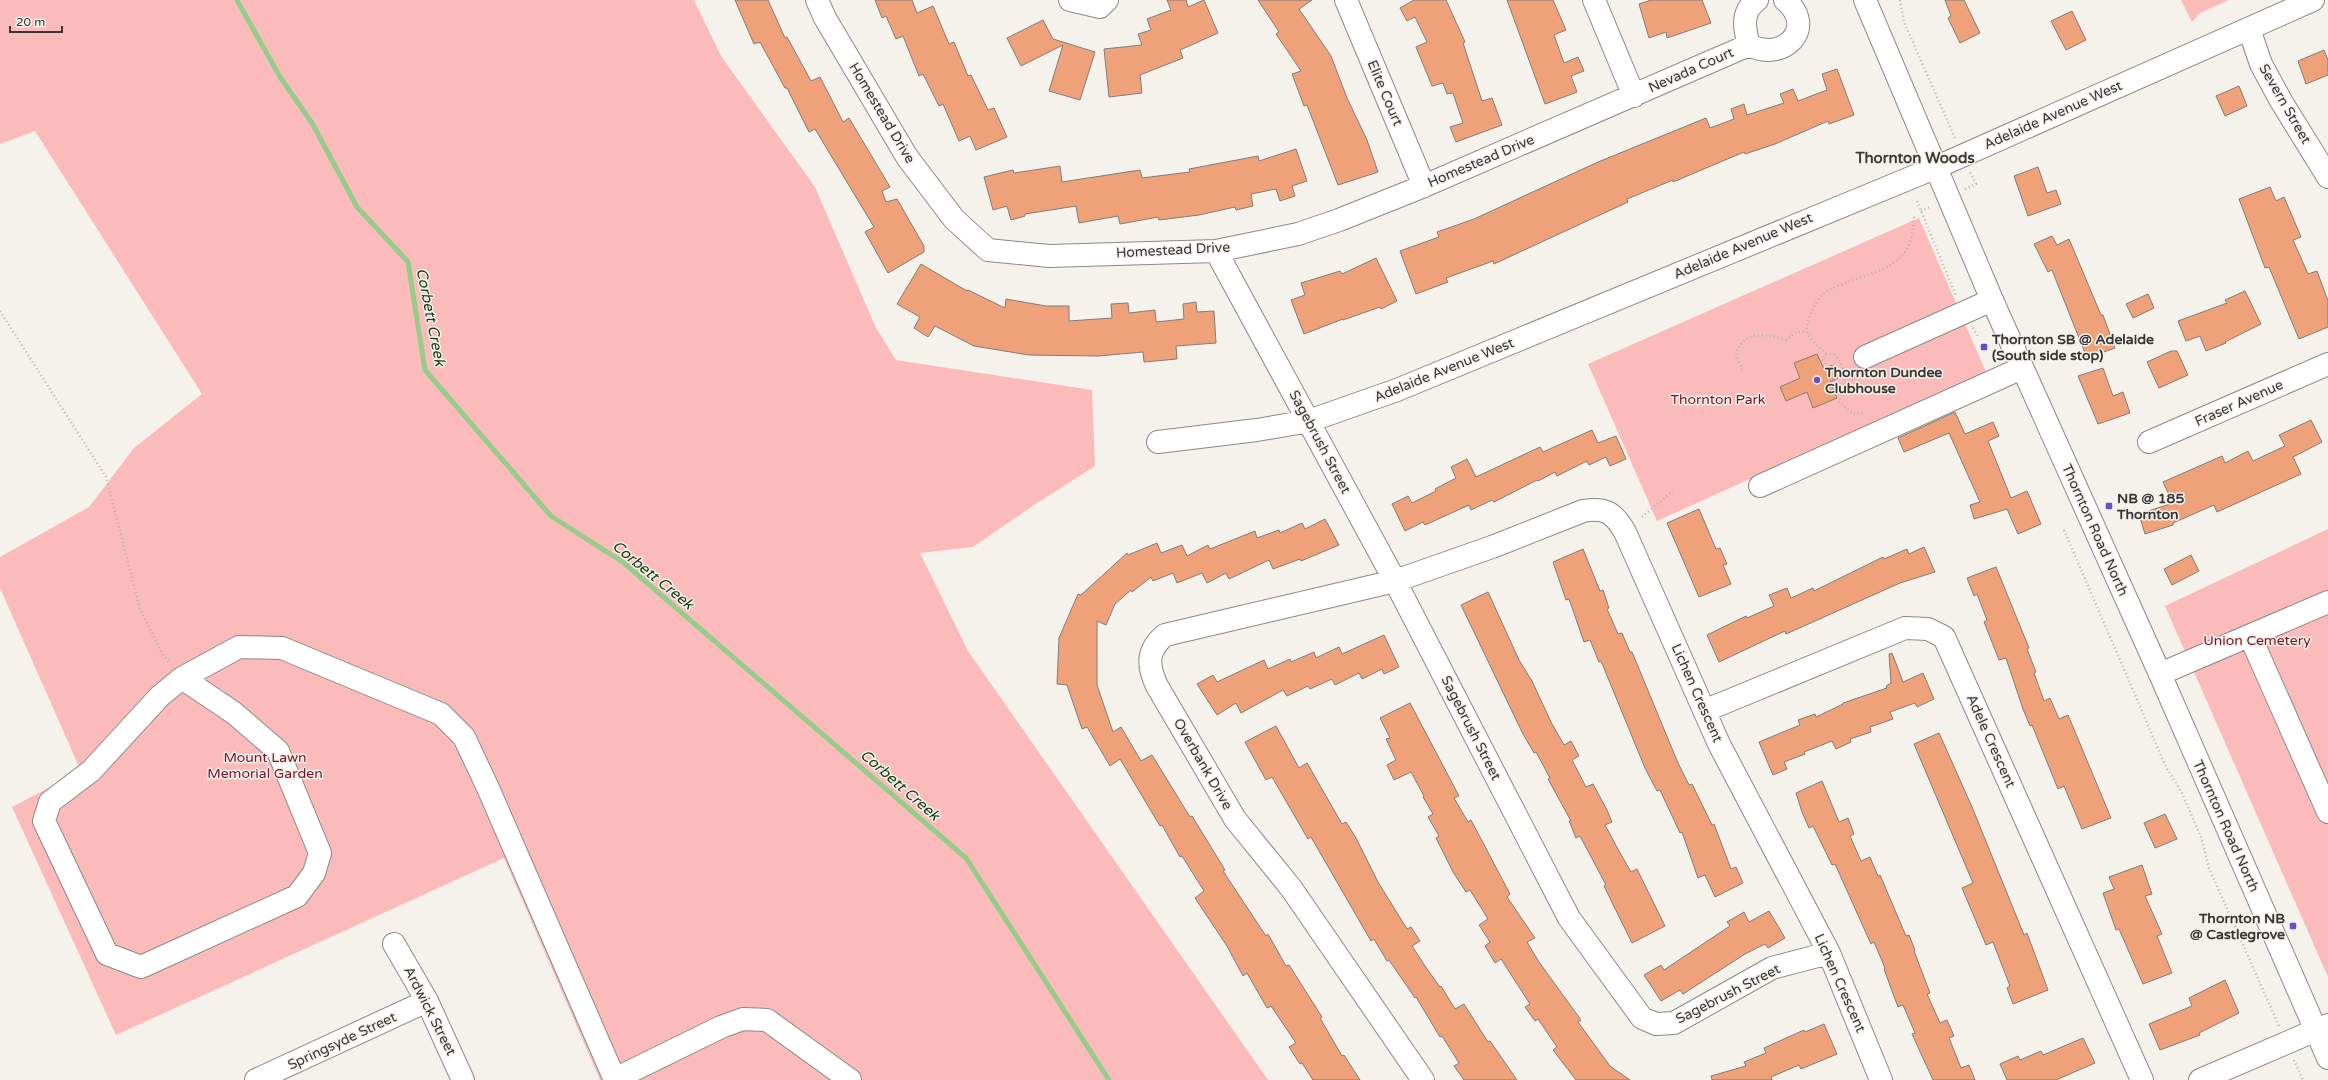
<svg xmlns="http://www.w3.org/2000/svg" width="2328" height="1080" font-family="'Varela Round',sans-serif">
<style>
.green{fill:#fbbbbb}
.lines{fill:none;stroke-linecap:round;stroke-linejoin:round}
.stream{stroke:#96cc89;stroke-width:5}
.building{fill:#efa279;stroke:#817c79}
.minor-casing{stroke:#8c8984;stroke-width:24}
.major-casing{stroke:#8c8984;stroke-width:24}
.path{stroke:#b7b5b0;stroke-width:2.5;stroke-dasharray:1 3;stroke-linecap:butt}
.minor{stroke:#fff;stroke-width:22}
.major{stroke:#fff;stroke-width:22}
.poi-dot{fill:#6a4ec7;stroke:#f5f2ec;stroke-width:1.5}
.labels{text-anchor:middle;dominant-baseline:central;stroke-width:3;stroke-linejoin:round;paint-order:stroke}
.street-label{font-size:14px;fill:#373634;stroke:#f5f2ec}
.poi-label{font-size:14px;font-weight:bold;fill:#373634;stroke:#f5f2ec;text-anchor:start}
.park-label{font-size:14px;fill:#791021;stroke:#f5f2ec}
.neighbourhood-label{font-size:15px;font-weight:bold;fill:#3d3a36;stroke:#f5f2ec}
.water-label{font-size:15px;font-style:italic;fill:#173a0e;stroke:#f5f2ec}
</style>
<rect width="100%" height="100%" fill="#f5f2ec"/>
<path class="green" d="M0 0H694L721 56 815 187 876 328 896 360 1092 390 1095 466 1034 505 973 547 920 553 968 651 1268 1080H600L504 858 116 1035 12 807 81 771 0 588V557L89 507 134 448 202 394 35 131 0 144Z
M2181 0H2229L2200 13 2192 22Z
M1919 218 1986 372 1657 521 1588 364Z
M2328 529V977L2165 606Z"/>
<g class="lines">
<path class="stream" d="M237 0 280 77 312 123 357 207 408 262 425 370 551 516 624 563 966 858 1109 1080"/>
</g>
<path class="building" d="M735 0H768L785 38 787 37 811 81 820 77 843 122 849 118 890 187 882 191 886 202 897 199 924 246V252L888 273 865 232 874 227 815 129 809 132 787 88H785L760 42 754 44Z
M875 0H912L917 13 933 6 949 44 954 42 968 76 971 75 988 110 994 108 1007 137 976 150 970 136 959 141 943 104 939 106 923 74 919 76 903 36 896 39 886 16 882 18Z
M1167 0H1186L1188 7 1204 0 1218 33 1180 50 1183 58 1140 75 1142 93 1109 97 1104 49 1142 45 1138 34 1151 30 1147 19 1171 10Z
M1258 0H1312L1299 9 1331 56 1347 98 1367 140 1378 172 1338 185 1307 105 1304 106 1292 74 1301 71 1276 34 1279 32Z
M1414 0H1446L1465 42 1463 43 1482 101 1492 98 1502 125 1456 142 1450 127 1463 123 1453 93 1447 94 1443 83 1432 86 1416 47 1427 42 1415 17 1407 21 1400 8Z
M1507 0H1553L1566 30 1554 35 1564 63 1578 57 1584 71 1571 76 1577 92 1545 104Z
M1651 0H1702L1711 23 1667 38 1666 32 1649 38 1639 4Z
M1945 0H1964L1980 33 1960 43 1948 18 1951 16Z
M2072 11 2086 40 2066 50 2051 21Z
M1043 20 1053 39 1095 52 1080 100 1049 91 1063 45 1021 66 1007 38Z
M2324 50 2328 60V75L2306 84 2298 61Z
M1837 69 1854 115 1829 124 1828 121 1775 144 1745 154 1744 152 1673 182V180L1627 199 1628 202 1494 264 1493 261 1446 278 1448 282 1416 294 1400 251 1439 237 1437 232 1474 219 1598 162 1706 118 1710 128 1734 119 1731 109 1744 104 1747 115 1784 103 1780 94 1793 89 1798 101 1827 90 1822 74Z
M2239 86 2247 106 2225 116 2216 96Z
M1296 149 1307 181 1292 186 1295 196 1280 201 1276 189 1251 194 1253 206 1236 210 1235 207 1199 215 1159 220 1158 217 1120 224 1118 216 1079 223 1076 206 1025 214V216L1011 220 1007 206 993 210 984 177 1013 170 1014 173 1060 166 1062 182 1140 170 1142 178 1190 172 1189 169 1258 156 1259 161Z
M2038 167 2047 193 2056 190 2061 204 2028 216 2014 176Z
M2270 187 2276 201 2284 197 2301 237 2293 240 2308 274 2317 271 2328 301V327L2299 339 2269 267 2265 268 2239 199Z
M2052 236 2057 245 2069 239 2101 315H2103L2115 348 2087 358 2052 270 2048 272 2034 244Z
M1376 258 1397 301 1381 309 1380 307 1343 320V319L1304 334 1291 300 1305 295 1301 283 1340 271 1342 274Z
M921 264 967 291 968 290 1005 308 1006 299 1046 306H1069V321L1112 318 1111 304 1128 303 1129 313 1155 310 1156 322 1184 319 1183 304 1196 302 1197 312 1214 311 1216 343 1176 346 1177 359 1144 362 1143 352 1098 356 1029 355 974 346 935 326 928 337 914 328 920 317 897 304Z
M2245 291 2261 324 2225 342 2226 343 2206 351 2200 336 2186 341 2178 321 2227 303 2225 300Z
M2148 294 2154 308 2133 318 2126 304Z
M2171 351H2177L2188 375 2159 388 2147 362Z
M1817 354 1824 369 1832 365 1838 378 1830 382 1837 398 1813 408 1807 392 1786 401 1780 387 1800 378 1794 363Z
M2103 368 2113 396 2123 392 2130 413 2098 424 2078 376Z
M1955 412 1965 434 1993 422 1999 436 1988 441 2011 498 2027 491 2041 524 2018 534 2007 509 1974 519 1970 505 1980 502 1949 433 1904 452 1898 438Z
M2311 420 2322 442 2293 457 2301 474 2217 512 2214 505 2173 523V525L2145 534 2139 514 2173 503 2163 482 2222 456 2225 463 2248 451 2253 461 2285 446 2279 435Z
M1592 430 1598 443 1616 436 1626 459 1610 466 1606 457 1589 465 1587 461 1557 476 1555 472 1538 481 1537 480 1494 502 1492 500 1471 510 1469 505 1425 525 1423 522 1405 531 1392 504 1408 496 1412 503 1436 491 1435 489 1456 478 1451 467 1467 459 1476 477 1540 447 1543 452Z
M1699 509 1716 549 1720 548 1727 564 1723 565 1731 584 1699 597 1667 523Z
M1325 519 1339 545 1301 561 1300 559 1273 569 1269 560 1229 579 1226 573 1207 583 1202 573 1177 583 1173 573 1153 581 1151 577 1132 592 1131 590 1115 604 1106 625 1097 621V685L1113 732 1121 727 1141 761 1152 755 1190 817 1192 816 1225 870 1223 871 1266 936 1268 934 1286 966 1289 965 1322 1017 1320 1018 1342 1056 1344 1055 1360 1080H1313L1302 1063 1300 1064 1289 1047 1296 1043 1271 1006 1267 1008 1247 973 1243 976 1227 946 1195 898 1204 891 1182 856 1180 857 1162 825 1160 826 1120 759 1110 766 1087 727 1082 729 1067 685 1057 684 1059 638 1078 594 1081 595 1127 553 1128 555 1157 543 1161 553 1182 545 1187 556 1208 545 1210 549 1255 531 1257 538 1279 530 1280 533 1302 523 1305 529Z
M1924 547 1935 572 1900 583 1786 634 1785 631 1719 662 1707 635 1746 616 1747 618 1774 606 1769 595 1787 588 1791 598 1813 588 1814 591 1883 557 1884 559 1907 549 1909 554Z
M1583 549 1600 591 1603 590 1609 608 1607 609 1618 634 1622 633 1630 652H1632L1678 763 1689 785 1692 784 1712 825 1714 824 1731 869 1736 867 1743 883 1715 897 1705 875 1698 878 1682 832 1680 833 1660 790 1657 791 1645 768 1601 661 1599 662 1590 640 1584 642 1569 599 1566 600 1553 562Z
M2191 555 2199 571 2172 585 2164 569Z
M1996 567 2029 648 2027 649 2036 672 2034 673 2044 701 2050 698 2059 719 2068 715 2111 818 2082 829 2064 786 2058 789 2032 725 2030 726 2023 709 2006 658 1999 660 1984 622 1987 620 1977 594 1974 596 1967 578Z
M1488 592 1519 660 1532 681 1552 724 1564 745 1571 741 1579 756 1572 760 1586 787 1593 784 1607 810 1612 822 1605 825 1619 851 1631 872 1637 869 1665 926 1632 943 1604 886 1606 885 1580 836 1576 838 1569 821H1571L1548 779 1550 778 1536 752 1534 753 1522 732 1461 605Z
M1384 635 1399 667 1384 674 1382 669 1362 679 1359 673 1335 685 1332 679 1310 689 1308 686 1287 696 1283 690 1241 713 1236 703 1217 715 1197 684 1213 675 1217 682 1264 660 1268 669 1290 659 1291 662 1314 652 1316 658 1339 647 1342 654Z
M1892 653 1903 682 1923 673 1934 699 1917 707 1915 703 1890 712 1893 719 1870 727 1871 732 1850 739 1851 742 1836 749 1832 741 1804 752 1805 754 1784 762 1787 769 1773 775 1759 742 1800 725 1798 720 1815 714 1816 717 1843 704V703L1887 688 1886 686 1891 683 1889 654Z
M1410 703 1459 796 1454 798 1468 822 1471 820 1510 894 1507 897 1535 938 1527 942 1539 962 1581 1020 1578 1022 1610 1066 1630 1080H1576L1553 1050 1557 1047 1538 1019 1535 1021 1525 1007 1530 1004 1501 959 1495 963 1485 946 1490 942 1479 925 1488 919 1470 890 1466 892 1453 872 1436 838 1439 836 1428 817 1433 814 1423 797 1424 796 1411 772 1394 780 1387 765 1396 760 1386 739 1390 738 1380 718Z
M1276 726 1299 768 1307 763 1342 824 1346 822 1356 838 1378 882 1407 929 1411 927 1420 941 1412 946 1427 969 1440 987 1441 986 1455 1009 1464 1004 1488 1042 1490 1041 1517 1080H1464L1454 1066 1459 1063 1442 1036 1440 1037 1416 997 1415 998 1389 960 1387 961 1374 939 1371 941 1311 837 1308 839 1272 777 1266 780 1245 742Z
M1939 733 1972 807 2024 935 2027 933 2048 990 2013 1004 2007 988 2010 986 1993 942 1986 945 1962 888 1973 883 1914 744Z
M1822 781 1839 822 1848 818 1854 834 1850 836 1861 861 1870 857 1878 876 1880 875 1906 936 1909 935 1915 950 1914 951 1930 993 1927 994 1940 1023 1947 1020 1954 1036 1949 1038 1961 1068 1969 1065 1975 1080H1933L1912 1034 1915 1033 1903 1005 1898 1007 1892 991 1884 969 1885 968 1874 942 1871 944 1835 864 1832 865 1813 826 1809 828 1802 812 1796 793Z
M2165 814 2177 839 2155 848 2144 823Z
M2142 865 2152 894 2145 896 2162 934 2157 936 2172 973 2143 984 2119 929 2116 930 2103 893 2114 889 2109 877Z
M1769 911 1785 938 1768 948 1765 944 1745 954 1683 994 1680 990 1661 1001 1644 975 1661 965 1664 970 1730 926 1727 922 1744 912 1749 922Z
M2225 980 2239 1013 2199 1033 2200 1035 2160 1050 2149 1024 2192 1006 2189 998Z
M1824 1024 1837 1054 1801 1069 1799 1065 1771 1077 1772 1080H1712L1711 1076 1746 1066 1744 1062 1766 1053 1764 1048 1804 1030 1805 1032Z
M2083 1038 2095 1063 2056 1080H2007L2000 1064 2018 1056 2020 1060 2041 1051 2043 1055Z"/>
<g class="lines">
<defs>
<path id="minor" d="M817 0 825 18 907 157 954 219 988 250 1049 256 1216 251 1298 234 1339 220 1424 186 1749 45
M1070 0 1100 7 1107 0
M1346 0 1424 186
M1594 0 1634 96
M1757 0C1741 12 1744 28 1749 45 1783 63 1818 28 1785 0
M2249 29 2261 64 2281 101 2328 177
M1216 251 1395 581 1569 918 1642 1018 1656 1024 1674 1023 1772 968 1829 953
M1865 357 1992 300
M1158 442 1257 430 1309 421 1397 390 1937 167
M2149 442 2328 364
M1760 486 2022 368
M2250 636 2328 812
M2160 674 2328 602
M182 678 234 713 278 751 320 853 314 873 297 896 141 967 107 954 44 821 50 802 91 771 160 696 182 678 239 647 282 648 441 714 464 737 488 788 615 1080
M1704 711 1905 628 1928 629 1944 637 2142 1080
M394 944 427 1001 463 1080
M615 1079 721 1027 743 1019 767 1020 850 1080
M256 1080 427 1001
M1423 1080 1291 888 1235 819 1157 686C1147 665 1147 650 1165 635L1395 581 1492 547 1583 511C1606 507 1614 513 1625 532L1719 744 1829 953 1881 1080
M2200 1080 2328 1025"/>
<path id="major" d="M1865 0 1992 300 2160 674 2328 1058
M1937 167 2313 0"/>
</defs>
<use href="#minor" class="minor-casing"/>
<use href="#major" class="major-casing"/>
<path class="path" d="M1900 0 1904 22 1955 138
M1965 189 1976 184 1970 172
M1917 201 1956 296
M1921 211 1932 206
M0 311 106 477 140 609 162 653 170 663
M1973 328 1979 338
M1826 354C1821 347 1809 340 1807 331 1806 326 1809 317 1811 313 1814 307 1817 300 1822 295 1847 276 1889 277 1907 249 1912 240 1913 226 1914 216
M1826 368 1822 359 1826 354 1835 355C1845 368 1850 388 1838 401L1853 414 1863 412
M1742 370 1736 354C1744 329 1766 334 1786 340L1795 333 1807 331
M1833 381 1836 387 1859 376
M1642 517 1673 491
M2064 530 2166 767 2182 793 2201 837 2209 868 2279 1026
M2294 1060 2303 1080"/>
<use href="#minor" class="minor"/>
<use href="#major" class="major"/>
</g>
<g class="poi-dot">
<rect x="1980" y="343" width="8" height="8" rx="2"/>
<circle cx="1817" cy="380" r="4"/>
<rect x="2105" y="502" width="8" height="8" rx="2"/>
<rect x="2289" y="922" width="8" height="8" rx="2"/>
</g>
<g class="labels">
<g class="street-label">
<text transform="translate(1691 70) rotate(-24)">Nevada Court</text>
<text transform="translate(1385 93) rotate(67)">Elite Court</text>
<text transform="translate(2285 104) rotate(60)">Severn Street</text>
<text transform="translate(882 113) rotate(59)">Homestead Drive</text>
<text transform="translate(2053 115) rotate(-24)">Adelaide Avenue West</text>
<text transform="translate(1481 161) rotate(-23)">Homestead Drive</text>
<text transform="translate(1743 246) rotate(-23)">Adelaide Avenue West</text>
<text transform="translate(1173 250) rotate(-3)">Homestead Drive</text>
<text transform="translate(1444 370) rotate(-22)">Adelaide Avenue West</text>
<text transform="translate(2239 403) rotate(-24)">Fraser Avenue</text>
<text transform="translate(1320 442) rotate(62)">Sagebrush Street</text>
<text transform="translate(2095 530) rotate(66)">Thornton Road North</text>
<text transform="translate(1697 693) rotate(66)">Lichen Crescent</text>
<text transform="translate(1471 728) rotate(63)">Sagebrush Street</text>
<text transform="translate(1991 741) rotate(66)">Adele Crescent</text>
<text transform="translate(1203 764) rotate(60)">Overbank Drive</text>
<text transform="translate(2226 826) rotate(66)">Thornton Road North</text>
<text transform="translate(1840 983) rotate(66)">Lichen Crescent</text>
<text transform="translate(1728 994) rotate(-27)">Sagebrush Street</text>
<text transform="translate(430 1011) rotate(63)">Ardwick Street</text>
<text transform="translate(342 1041) rotate(-25)">Springsyde Street</text>
</g>
<g class="poi-label">
<text x="1992" y="339">Thornton SB @ Adelaide<tspan x="1992" dy="16">(South side stop)</tspan></text>
<text x="1825" y="372">Thornton Dundee<tspan x="1825" dy="16">Clubhouse</tspan></text>
<text x="2117" y="498">NB @ 185<tspan x="2117" dy="16">Thornton</tspan></text>
<text x="2285" y="918" text-anchor="end">Thornton NB<tspan x="2285" dy="16">@ Castlegrove</tspan></text>
</g>
<g class="park-label">
<text x="1718" y="399">Thornton Park</text>
<text x="2257" y="640">Union Cemetery</text>
<text x="265" y="757">Mount Lawn<tspan x="265" dy="16">Memorial Garden</tspan></text>
</g>
<g class="neighbourhood-label">
<text x="1915" y="158">Thornton Woods</text>
</g>
<g class="water-label">
<text transform="translate(431 317) rotate(79)">Corbett Creek</text>
<text transform="translate(653 575) rotate(39)">Corbett Creek</text>
<text transform="translate(900 785) rotate(41)">Corbett Creek</text>
</g>
</g>
<path d="M10 26v6h52v-6" fill="none" stroke="#373634" stroke-width="2"/>
<text x="16" y="26" font-size="12" fill="#373634" stroke="#f5f2ec" stroke-width="3" paint-order="stroke">20 m</text>
</svg>
